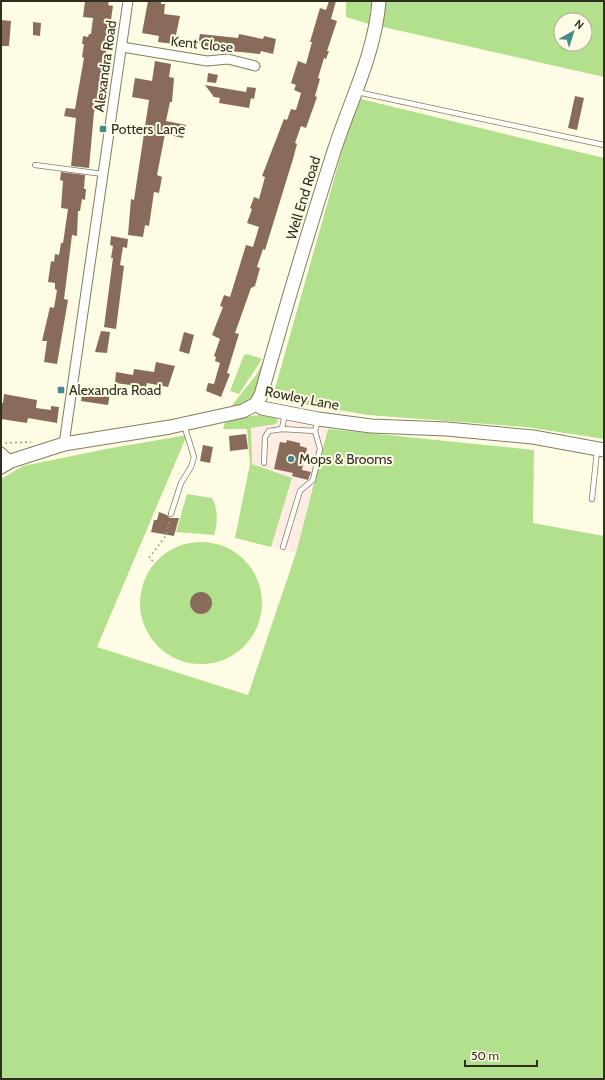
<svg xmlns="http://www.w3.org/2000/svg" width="605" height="1080" font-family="Cabin,sans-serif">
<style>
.commercial{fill:#ffece3}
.green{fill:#b3e08d;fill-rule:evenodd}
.building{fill:#896b59}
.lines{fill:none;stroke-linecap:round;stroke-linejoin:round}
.lane-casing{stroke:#827c5c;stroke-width:6}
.street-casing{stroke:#827c5c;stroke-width:11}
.secondary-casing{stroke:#827c5c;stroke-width:15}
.path{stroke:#9d9a88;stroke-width:1.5;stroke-dasharray:2 3;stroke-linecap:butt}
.lane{stroke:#fff;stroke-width:4.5}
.street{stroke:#fff;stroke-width:9}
.secondary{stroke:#fff;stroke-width:13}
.poi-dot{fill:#438b8c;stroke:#fffce6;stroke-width:1.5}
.labels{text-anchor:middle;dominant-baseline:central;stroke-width:4;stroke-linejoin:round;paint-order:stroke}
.street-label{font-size:14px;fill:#302e20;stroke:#fffce6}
.poi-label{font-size:14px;fill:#302e20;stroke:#fffce6;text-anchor:start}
</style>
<rect width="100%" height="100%" fill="#fffce6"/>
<path class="commercial" d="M278 421H289L328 429 296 553 235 538 250 464 247 429 276 424Z"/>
<path class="green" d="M346 1H372L369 24 346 17Z
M383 1H604V77L379 26ZM561 20H585V44H561Z
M357 98 604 158V439L526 427 368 415 272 399Z
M247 354 262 359 239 394 230 391 244 355Z
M264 360 259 387 251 402 233 408 232 405 256 375Z
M260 415 275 416 278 421 276 424 251 428 252 464 292 478 271 547 235 538 250 464 247 429H223L226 419Z
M328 429 534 450 533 523 604 536V1079H1V479L23 466 106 449 187 435 97 647 248 695 296 553Z
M187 494 212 498C218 508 218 525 214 535L176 532Z
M140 603a61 61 0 1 1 122 0a61 61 0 1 1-122 0Z"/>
<path class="building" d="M85 1H109L108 5 113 6 99 100H96L94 112 89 168 71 166 76 118 64 116 66 108 75 109 84 58 82 57 84 44H82L83 36 88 37 89 34H91L93 18 83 17Z
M148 1H161V4H165L164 14 180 16 174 44 158 42 159 36 142 33Z
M329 1H336L331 19 337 21 327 51H329L326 59 324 58 318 78 320 79 315 96 317 97 306 128 301 126 295 143 297 144 293 159 265 250 263 249 257 267 260 268 255 286 251 288 235 333 239 334 227 373 230 374 221 397 206 391 208 383 214 384 220 363 215 361 216 357 214 356 220 339 212 335 223 307 220 306 224 295 230 297 246 245 253 247 259 227 247 223 252 209 250 208 254 197 259 199 265 177 262 176 284 119 287 120 291 109 296 110 301 93 294 90 296 85 291 83 298 61 306 64 312 42H310L320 8 326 10Z
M1 20 11 21 9 46H1Z
M33 22 41 23 40 36 33 35Z
M200 34 238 38 239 34 263 39 264 36 276 39 273 54 261 51 260 54 210 49V51L201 49 202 44H198Z
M155 61 171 64 169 77 174 78 172 102H170L166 121 186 125 183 138 165 134 157 175 162 177 159 193 154 192 149 226 145 225 143 237 128 235 131 199 134 200 149 100 132 97 135 78 152 81Z
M208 73 218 75 216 83 207 82Z
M205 85 246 92 247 87 256 88 254 99 251 98 249 108 219 103 220 98 214 97Z
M575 96 584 98 577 130 568 128Z
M61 172 85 175 84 189H86L85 200 82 199 80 211H78L77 236 72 235 64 299 68 300 57 364 44 362 47 341H42L50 307 54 308 57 290 55 289V283L48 282 51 261 54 262 55 254 59 255 61 243H63L68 209 61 208 63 181 60 180Z
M111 236 128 239 127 248 123 247 120 265 124 266 116 329 104 327 113 258H111L113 246 110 245Z
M101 331 110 332 107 353 95 352Z
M184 332 194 335 189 354 179 351Z
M156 362 175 366 168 387 147 383 146 387 115 383 116 372 133 375 134 369 154 372Z
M84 386 92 388 91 390 110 393 108 405 81 401Z
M4 394 37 400 36 408 51 410V406L59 407 57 423 28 418 27 423 1 419V403H3Z
M246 434 248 449 230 451 229 436Z
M287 440 300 443V446L307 448 302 470 311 472 308 480 292 476 293 473 274 469 280 442 286 443Z
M203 445 213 447 210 463 200 461Z
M159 512 167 515 170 518H179L174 536 151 532 154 520H157Z
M190 603a11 11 0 1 1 22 0a11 11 0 1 1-22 0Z"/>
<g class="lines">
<defs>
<path id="lane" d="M357 92 604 145
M35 165 103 174
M285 413 282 429 315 431 318 420
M264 463 265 437 269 431 282 429
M592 499 597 451
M171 514 181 483 191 467 194 457 184 425
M283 547 300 491 313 480 320 449 315 431"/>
<path id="street" d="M122 47 207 61 228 59 255 66
M64 444 128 1
M1 452 11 461"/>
<path id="secondary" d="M256 404 262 408 318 419 371 426 447 429 533 437 604 450
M1 467 11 461 64 444 170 427 243 411 256 404 261 395C284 313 308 232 334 151 350 101 375 54 379 1"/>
</defs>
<use href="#lane" class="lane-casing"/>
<use href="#street" class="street-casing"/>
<use href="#secondary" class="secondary-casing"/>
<path class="path" d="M5 443 31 442
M153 561 149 558 165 537 170 520"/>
<use href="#lane" class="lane"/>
<use href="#street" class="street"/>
<use href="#secondary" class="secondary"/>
</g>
<g class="poi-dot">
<rect x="99" y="125" width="8" height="8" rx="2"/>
<rect x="57" y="386" width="8" height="8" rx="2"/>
<circle cx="291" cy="459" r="4"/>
</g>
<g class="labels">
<g class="street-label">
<text transform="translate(202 44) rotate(6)">Kent Close</text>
<text transform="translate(105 66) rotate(-82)">Alexandra Road</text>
<text transform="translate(303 198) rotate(-73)">Well End Road</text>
<text transform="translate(302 398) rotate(11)">Rowley Lane</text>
</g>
<g class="poi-label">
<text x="111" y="129">Potters Lane</text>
<text x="69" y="390">Alexandra Road</text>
<text x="299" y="459">Mops &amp; Brooms</text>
</g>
</g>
<rect width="605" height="1080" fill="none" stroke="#302e20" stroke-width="4"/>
<g transform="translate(573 32) rotate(39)"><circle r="19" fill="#fffce6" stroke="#acaa97"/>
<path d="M0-3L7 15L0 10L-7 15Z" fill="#438b8c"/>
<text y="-6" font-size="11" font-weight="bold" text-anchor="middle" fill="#302e20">N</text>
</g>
<path d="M465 1060v6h72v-6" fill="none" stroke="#302e20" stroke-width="2"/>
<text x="471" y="1060" font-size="12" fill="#302e20" stroke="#fffce6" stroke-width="3" paint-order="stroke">50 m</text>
</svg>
